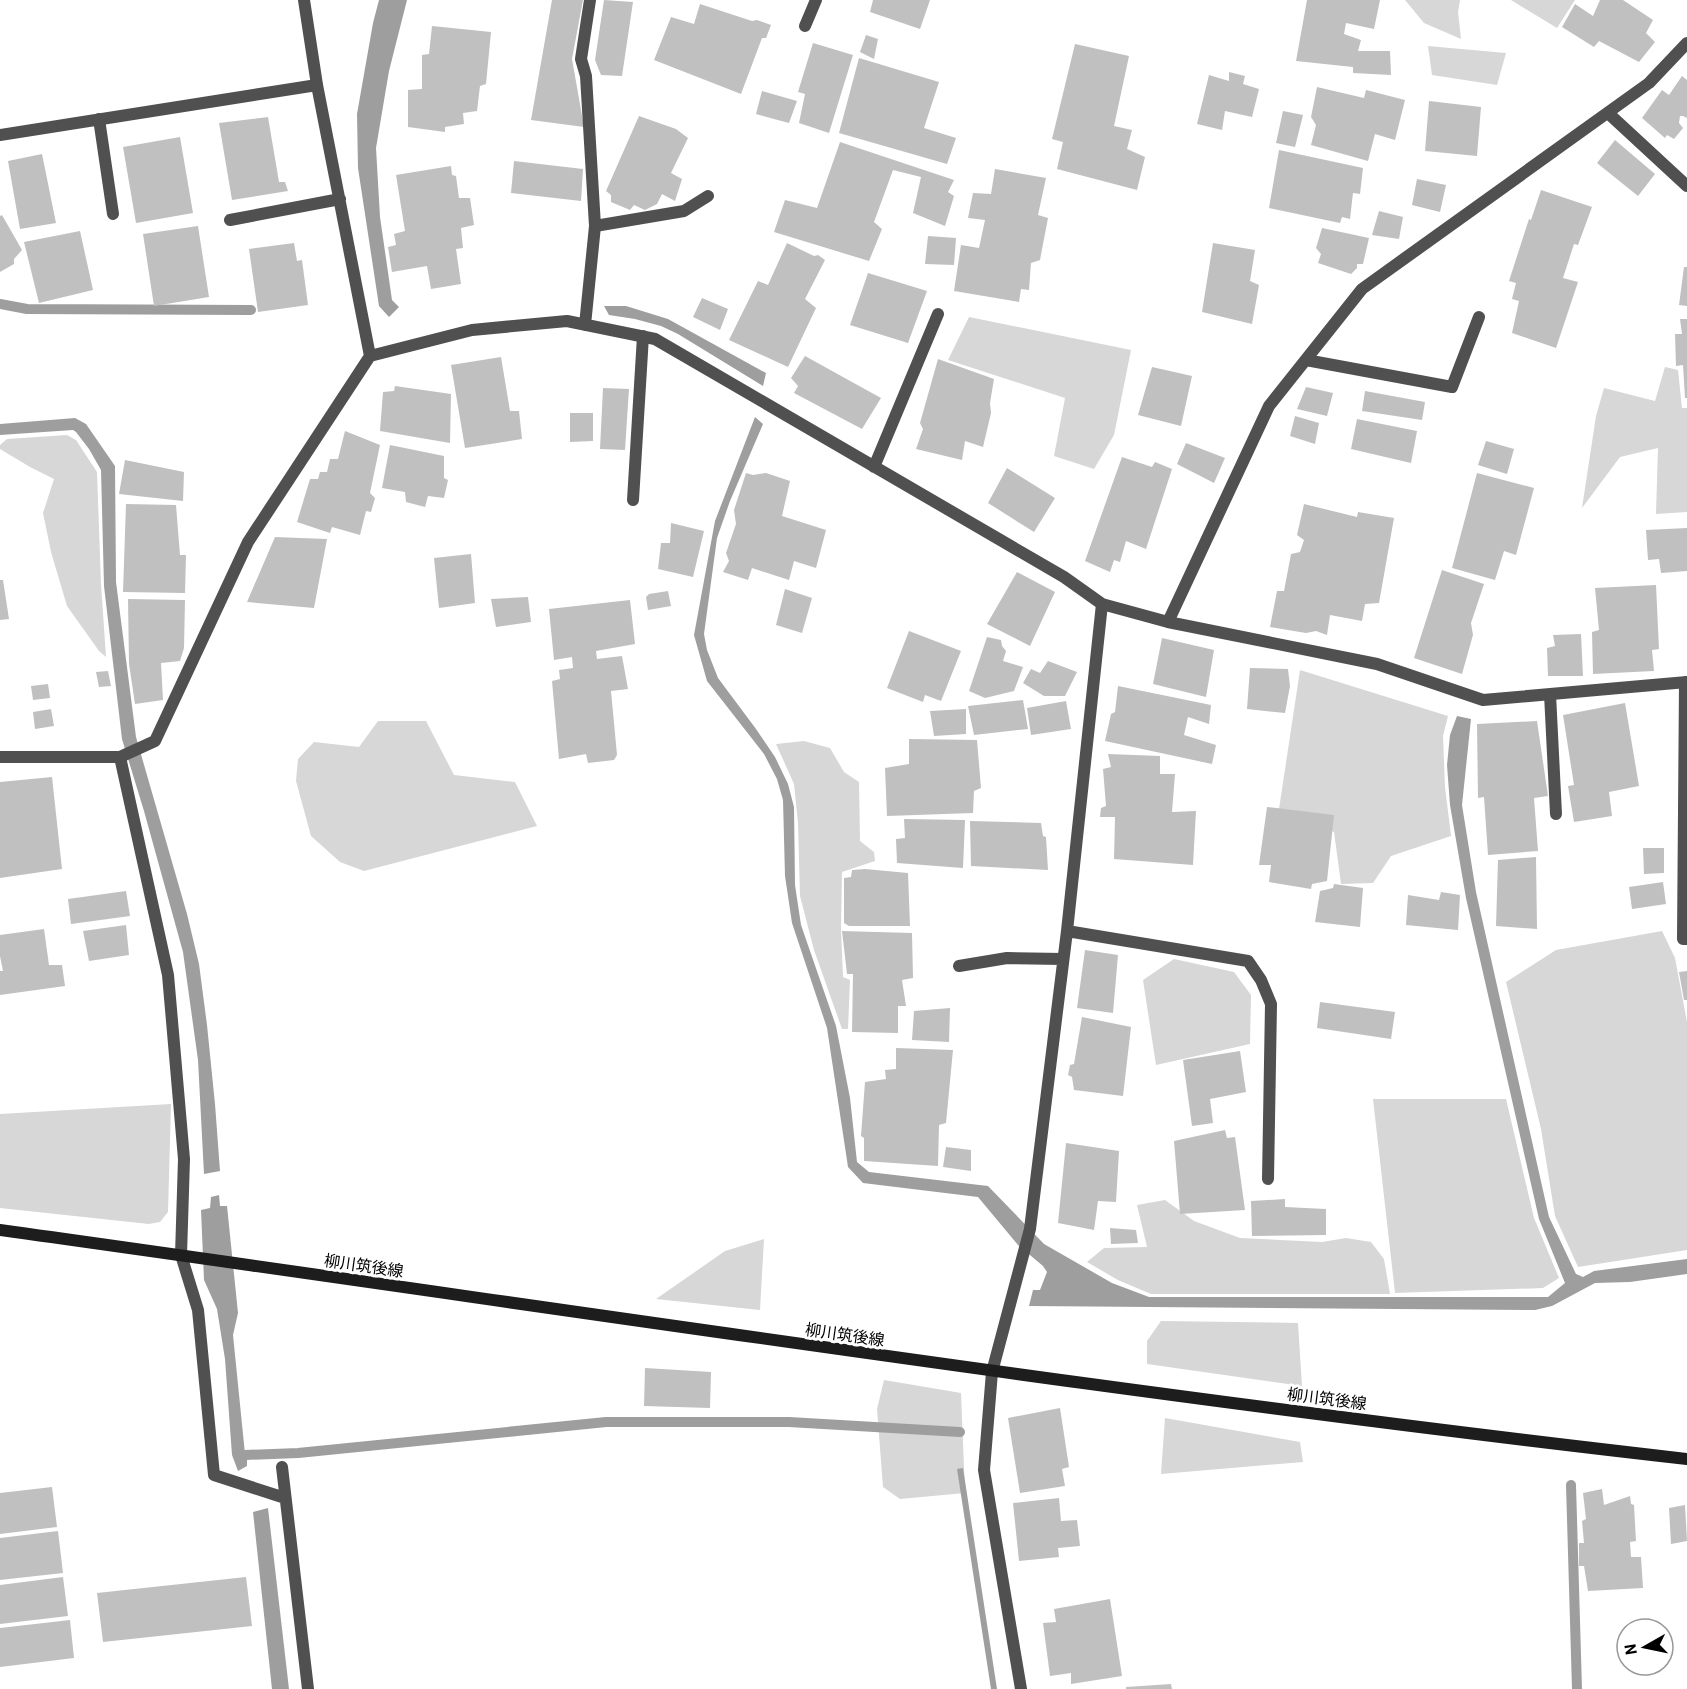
<svg xmlns="http://www.w3.org/2000/svg" width="1687" height="1689" font-family="Barlow,'Noto Sans JP',sans-serif">
<style>
.green{fill:#d7d7d7}
.water{fill:#9e9e9e}
.lines{fill:none;stroke-linecap:round;stroke-linejoin:round}
.stream{stroke:#9e9e9e;stroke-width:10}
.building{fill:#c0c0c0}
.minor{stroke:#505050;stroke-width:12}
.secondary{stroke:#1d1d1d;stroke-width:12}
.labels{text-anchor:middle;dominant-baseline:central;stroke-width:6;stroke-linejoin:round;paint-order:stroke}
.street-label{font-size:16px;fill:#000;stroke:#fff}
</style>
<rect width="100%" height="100%" fill="#fff"/>
<path class="green" d="M1405 0H1460L1458 12 1461 39 1424 23Z
M1511 0H1575L1557 28Z
M1428 46 1506 53 1497 85 1432 75Z
M969 317 1131 350 1114 435 1094 469 1054 456 1065 398 948 360Z
M1665 367 1678 370 1682 408H1687V512L1656 514 1658 448 1620 457 1582 508 1596 416 1604 388 1655 401Z
M67 435 76 440 97 472 101 584 106 657 99 651 67 606 51 552 43 513 54 479 30 467 0 449V445L7 439Z
M1300 670 1448 716 1443 736 1445 787 1451 836 1391 856 1373 883 1341 884 1334 832 1279 809Z
M378 721H426L454 775 515 782 537 826 364 871 340 862 311 836 296 781 298 759 314 742 359 747Z
M804 741 830 748 844 772 859 782 860 841 874 852 875 861 842 872 841 928 843 977 850 980 848 1029H842L814 950 800 896 798 823 794 784 776 744Z
M1662 931 1675 958 1687 1022V1250L1578 1267 1555 1216 1541 1129 1506 982 1556 950Z
M1174 959 1234 972 1251 995 1250 1044 1156 1065 1143 980Z
M1373 1099H1506L1534 1218 1559 1278 1543 1288 1395 1293Z
M171 1104 168 1212 160 1222 149 1224 0 1208V1114Z
M1165 1200 1194 1221 1240 1238 1322 1242 1346 1238 1371 1242 1384 1259 1390 1294H1151L1118 1280 1087 1262 1104 1248 1147 1247 1137 1205Z
M764 1239 760 1310 656 1299 725 1251Z
M1161 1321 1298 1323 1302 1386 1147 1364V1341Z
M884 1380 961 1393 965 1493 900 1499 883 1487 877 1409Z
M1165 1418 1300 1442 1303 1462 1161 1474Z"/>
<path class="water" d="M379 0H407L389 71 376 148 380 217 392 300 399 307 389 317 379 306 358 168 357 114 373 23Z
M604 306H626L668 319 766 373 763 386 678 334 661 326 635 319 609 315Z
M755 417 763 424 730 501 717 538 704 634 707 650 718 678 756 729 775 757 788 784 794 807 795 885 801 925 836 1026 850 1098 857 1162 869 1172 988 1186 1044 1244 1112 1283 1149 1297H1548L1565 1283 1539 1219 1466 898 1450 805 1447 765 1450 735 1457 716 1471 719 1462 805 1476 892 1549 1217 1576 1274 1583 1277 1594 1271 1687 1259V1274L1630 1282 1595 1283 1552 1306 1535 1310 1029 1306 1033 1290H1040L1047 1272 1043 1266 1018 1245 978 1197 863 1183 848 1167 827 1028 792 923 785 876 783 800 777 779 764 754 707 681 694 635 715 521Z
M75 418 86 424 115 466 116 582 136 737 187 914 199 964 207 1025 215 1104 220 1171 204 1174 198 1060 183 952 144 811 122 739 104 586 101 470 89 449 76 432 73 430 0 435V424Z
M219 1195 220 1206H227L238 1313 233 1335 245 1454 247 1460V1466L238 1471 232 1455 225 1359 217 1309 204 1280 201 1210 210 1208 211 1197Z
M963 1468 997 1689H991L957 1469Z
M268 1508 289 1689H272L253 1512Z"/>
<g class="lines">
<path class="stream" d="M0 304 27 309 251 310
M245 1455 298 1453 606 1422H789L960 1432
M1571 1485 1577 1689"/>
</g>
<path class="building" d="M552 0H583L572 59 584 127 531 120Z
M604 0 633 2 622 76 601 75 595 60Z
M873 0H930L920 29 870 12Z
M1307 0H1380L1374 29 1346 23 1344 34 1361 40 1358 51H1390L1391 75 1353 73V67L1296 61Z
M1600 0H1623L1653 20 1646 33 1655 42 1639 62 1599 41 1594 47 1562 27 1575 4 1593 16Z
M700 4 752 21 757 20 771 25 766 38H762L741 94 654 60 671 17 694 24Z
M432 26 491 32 486 84 480 86 477 111 463 113 464 124 445 127V132L408 127V90L422 89V55L429 54Z
M866 35 878 39 874 59 860 52Z
M813 43 853 55 829 133 799 123 805 94 798 92Z
M1075 44 1129 56 1114 126 1132 130 1127 149 1145 157 1137 190 1057 169 1063 142 1052 139Z
M859 58 939 82 924 128 956 138 947 164 839 133Z
M1229 72 1245 76 1243 84 1259 89 1252 117 1225 111 1222 130 1197 124 1209 75 1229 81Z
M1682 76 1687 80V118L1683 116H1680L1679 123 1683 128 1674 139 1667 135 1665 138 1642 118 1662 90 1669 95Z
M1317 87 1364 98 1366 90 1405 100 1395 140 1375 134 1368 161 1311 145 1316 125 1311 117Z
M762 91 797 101 789 123 756 114Z
M1429 101 1481 107 1477 156 1425 151Z
M1283 111 1303 115 1295 147 1276 143Z
M639 116 676 129 688 138 671 173 682 179 675 201 662 194 657 204 645 210 634 205 630 210 611 202V195L606 191Z
M268 117 279 182H285L288 191 232 200 219 123Z
M180 137 193 213 136 223 123 147Z
M1615 140 1655 174 1638 196 1597 163Z
M840 142 954 180 948 192 954 196 945 226 913 213 921 177 893 170 874 222 882 229 869 261 774 232 785 200 817 208Z
M1279 150 1363 168 1360 194 1353 193 1350 219 1342 217 1340 223 1269 208Z
M42 154 56 223 20 229 8 161Z
M514 161 583 169 581 201 511 193Z
M451 166 452 175 456 176 459 198H470L474 225 461 228 463 248 456 249 461 284 431 289 427 266 392 272 388 247 396 245 394 234 405 231 396 175Z
M995 169 1046 178 1038 215 1048 218 1040 260 1031 263 1029 290 1021 289 1019 302 954 291 961 245 979 248 985 220 968 218 973 193 991 194Z
M1417 179 1446 185 1440 212 1412 205Z
M1541 190 1592 207 1578 245 1574 244 1563 278 1578 282 1556 348 1512 333 1519 301 1512 299 1516 283 1509 281 1529 219 1531 220Z
M1379 211 1403 217 1399 239 1372 235Z
M2 215 22 250 14 259V264L0 272V216Z
M198 226 209 297 154 306 143 234Z
M1322 228 1369 238 1363 264H1357V268L1351 274 1318 263 1321 254 1316 248Z
M80 231 93 290 39 303 24 242Z
M928 236 956 238 954 265 925 264Z
M294 243 297 261 302 260 308 305 258 312 249 249Z
M787 243 814 256 818 255 825 260 805 299 816 308 788 367 729 340 758 281 768 285Z
M1213 243 1255 250 1250 281 1259 285 1252 324 1202 312Z
M1684 267H1687V306L1679 305Z
M868 273 927 291 908 343 850 325Z
M702 298 728 309 720 330 693 317Z
M1680 319H1687V398H1685L1683 365 1676 366 1675 334H1682Z
M805 356 881 398 862 429 794 393 798 386 791 378Z
M501 357 510 411H519L522 439 465 448 451 365Z
M938 359 994 379 990 403 991 413 983 447 965 441 962 460 916 449 923 429 920 423Z
M1152 367 1192 376 1181 426 1138 415Z
M395 386 451 394 450 443 380 431 383 392 394 391Z
M1306 387 1333 393 1327 416 1297 409Z
M603 388 629 389 625 450 600 449Z
M1365 391 1425 402 1422 420 1362 411Z
M570 413H593V441L570 442Z
M1295 416 1319 423 1315 444 1290 436Z
M1357 419 1417 431 1411 463 1351 449Z
M345 431 380 445 370 493 375 498 371 512 366 511 360 535 332 527 330 533 297 522 310 479H318L320 472H327L330 459H338Z
M1486 441 1514 449 1507 474 1478 465Z
M1186 443 1225 458 1214 483 1177 464Z
M390 445 444 456V478L448 480 444 498 428 496 425 507 406 502 405 492 382 488Z
M1122 457 1152 467 1155 462 1172 469 1146 549 1126 541 1120 562 1114 560 1110 572 1085 561Z
M125 460 184 472 183 501 119 494Z
M1007 468 1055 498 1034 532 988 503Z
M746 473 753 475 766 473 790 481 782 516 826 530 816 568 794 561 789 580 752 568 748 580 723 572 729 561 726 553 736 524 734 510Z
M1477 473 1534 488 1516 555 1504 551 1495 580 1452 568Z
M126 504 176 505 180 555H186L185 593 123 592Z
M1304 504 1357 517 1358 512 1394 518 1379 603 1365 604 1362 621 1330 615 1327 635 1316 631 1306 633 1270 627 1277 591H1284L1291 554 1300 552 1304 540 1297 535Z
M671 523 704 531 693 577 658 569 661 543H670Z
M1687 528V571L1661 573 1659 559 1648 560 1646 530Z
M275 537 327 539 314 608 247 602Z
M471 554 475 603 439 608 434 558Z
M1442 570 1484 584 1471 623 1473 635 1462 674 1414 658Z
M1017 572 1055 592 1030 646 987 624Z
M0 580H3L9 619 0 620Z
M1656 585 1659 649 1652 650 1654 671 1593 674 1592 632 1599 630 1595 588Z
M785 589 812 598 802 633 776 625Z
M668 591 671 606 648 610 646 597 649 594Z
M528 597 531 622 496 627 491 599Z
M128 599 185 600 184 648 180 661 161 663 163 700 135 704 129 664Z
M630 600 635 644 596 651 597 659 622 656 628 689 611 691 617 755 614 760 588 763 586 754 559 759 552 681 560 679 559 670 573 668 572 657 554 660 549 609Z
M909 631 961 651 941 701 925 695 923 702 887 688Z
M1581 634 1583 676H1548L1547 648 1555 646 1553 635Z
M987 637 1001 640 1002 646 1006 651 1003 661 1023 667 1014 691 985 698 969 691Z
M1162 638 1214 650 1206 697 1153 684Z
M1048 661 1077 672 1065 696H1044L1023 683 1031 669 1040 673Z
M1250 668 1288 669 1290 686 1285 713 1247 709Z
M108 671 111 686 99 687 96 672Z
M48 684 50 698 33 700 31 686Z
M1118 686 1211 705 1209 724 1188 717 1184 735 1216 745 1212 764 1105 741 1111 714 1115 712Z
M1023 700 1028 729 974 735 968 706Z
M1066 701 1071 729 1031 735 1027 708Z
M1625 703 1639 786 1609 792 1612 816 1574 822 1568 786 1574 785 1563 715Z
M51 709 54 726 35 729 33 712Z
M966 709V734L934 736 930 711Z
M1537 721 1548 796 1534 798 1538 851 1488 855 1484 797 1478 798 1477 724Z
M909 739 977 740 981 788 974 791 973 813 887 816 885 768 909 764Z
M1108 754 1160 756V774H1175L1172 812 1196 811 1193 865 1114 859 1115 817H1100L1101 808 1106 806 1103 769 1111 767Z
M52 777 62 869 0 878V782Z
M1267 807 1334 815 1327 881 1312 884 1311 889 1269 882 1271 865H1259Z
M904 819 965 820 963 868 897 863 896 839 905 838Z
M970 821 1041 823 1043 836 1046 837 1048 870 971 866Z
M1643 848H1664V873L1644 874Z
M1536 857 1537 929 1496 926 1498 860Z
M865 869 908 873 910 926H849L844 923V878L851 877 852 870Z
M1663 882 1666 904 1632 909 1629 887Z
M1334 884 1363 888 1360 927 1315 922 1320 891 1333 888Z
M126 891 130 916 71 924 68 899Z
M1441 892 1460 895 1458 930 1406 925 1408 895 1439 900Z
M126 925 129 955 89 961 83 931Z
M44 929 49 965H62L65 986 0 995V971H3L0 956V935Z
M842 931 912 933 913 978 902 980 906 1006H898V1033L852 1032 853 974H847Z
M1085 950 1118 955 1113 1013 1077 1008Z
M1687 971V1000H1684L1679 972Z
M1320 1002 1395 1012 1391 1039 1317 1028Z
M950 1008 949 1042 912 1040 914 1011Z
M1082 1017 1131 1027 1123 1096 1074 1090 1072 1077 1068 1075 1070 1065 1074 1064Z
M896 1048 953 1050 946 1123 939 1125 938 1166 864 1161V1138L861 1136 865 1082 886 1079 885 1070 896 1069Z
M1240 1051 1246 1092 1210 1099 1213 1123 1192 1126 1183 1060Z
M1225 1130 1227 1138 1235 1137 1245 1210 1180 1214 1174 1141Z
M1066 1143 1119 1151 1116 1202 1098 1201 1094 1230 1058 1223Z
M946 1147 971 1150V1171L943 1167Z
M1285 1199V1207L1326 1209V1235L1252 1236 1251 1201Z
M1110 1228 1136 1230 1138 1243 1111 1244Z
M645 1368 711 1372 710 1408 644 1406Z
M1060 1408 1069 1467 1062 1469 1065 1486 1020 1493 1008 1418Z
M52 1487 57 1527 0 1534V1493Z
M1602 1489 1604 1505 1630 1496 1631 1504 1634 1505 1636 1541 1630 1542 1631 1557H1641L1643 1588 1588 1591 1584 1566H1579V1543H1584L1582 1521 1586 1519 1583 1493Z
M1059 1498 1061 1521 1077 1520 1080 1546 1058 1548 1059 1557 1019 1561 1013 1503Z
M1685 1505 1687 1541 1671 1544 1669 1508Z
M58 1531 63 1573 0 1580V1538Z
M63 1577 68 1616 0 1624V1585Z
M246 1577 252 1626 103 1642 97 1593Z
M1110 1599 1122 1676 1071 1684V1673L1050 1676 1043 1623 1056 1622 1054 1609Z
M70 1620 74 1658 0 1667V1628Z
M1171 1684 1172 1689H1126V1687Z"/>
<g class="lines">
<path class="minor" d="M304 0 317 85 370 356
M805 26 816 0
M1608 113 1687 186
M99 119 113 214
M0 135 317 85
M230 220 340 199
M595 226 684 211 708 196
M585 325 595 226 586 76 581 59 590 0
M1306 360 1452 387 1479 317
M874 467 938 314
M633 500 643 336
M1168 622 1269 406 1362 289 1649 83 1687 43
M1685 682 1683 939H1687
M1550 694 1556 814
M0 757H120L155 741 248 542 370 356 472 330 567 321 655 339 1064 577 1102 604 1168 622 1377 664 1483 700 1687 682
M120 757 168 975 184 1159 181 1255 198 1310 214 1475 285 1498
M1067 931 1248 961 1261 980 1271 1004 1268 1179
M959 966 1007 958 1063 959
M282 1467 308 1689
M1021 1689 984 1470 992 1372 1030 1229 1067 931 1102 604"/>
<path class="secondary" d="M0 1230C562 1308 1123 1395 1687 1459"/>
</g>
<g class="labels">
<g class="street-label">
<text transform="translate(364 1265) rotate(8)">柳川筑後線</text>
<text transform="translate(845 1334) rotate(8)">柳川筑後線</text>
<text transform="translate(1327 1398) rotate(7)">柳川筑後線</text>
</g>
</g>
<g transform="translate(1645 1647) rotate(261)"><circle r="28" fill="#ffffff" stroke="#999999" stroke-width="1.5"/>
<path d="M0-4.5L10 22L0 15L-10 22Z" fill="#000000"/>
<text y="-9" font-size="16" font-weight="bold" text-anchor="middle" fill="#000000">N</text>
</g>
</svg>
